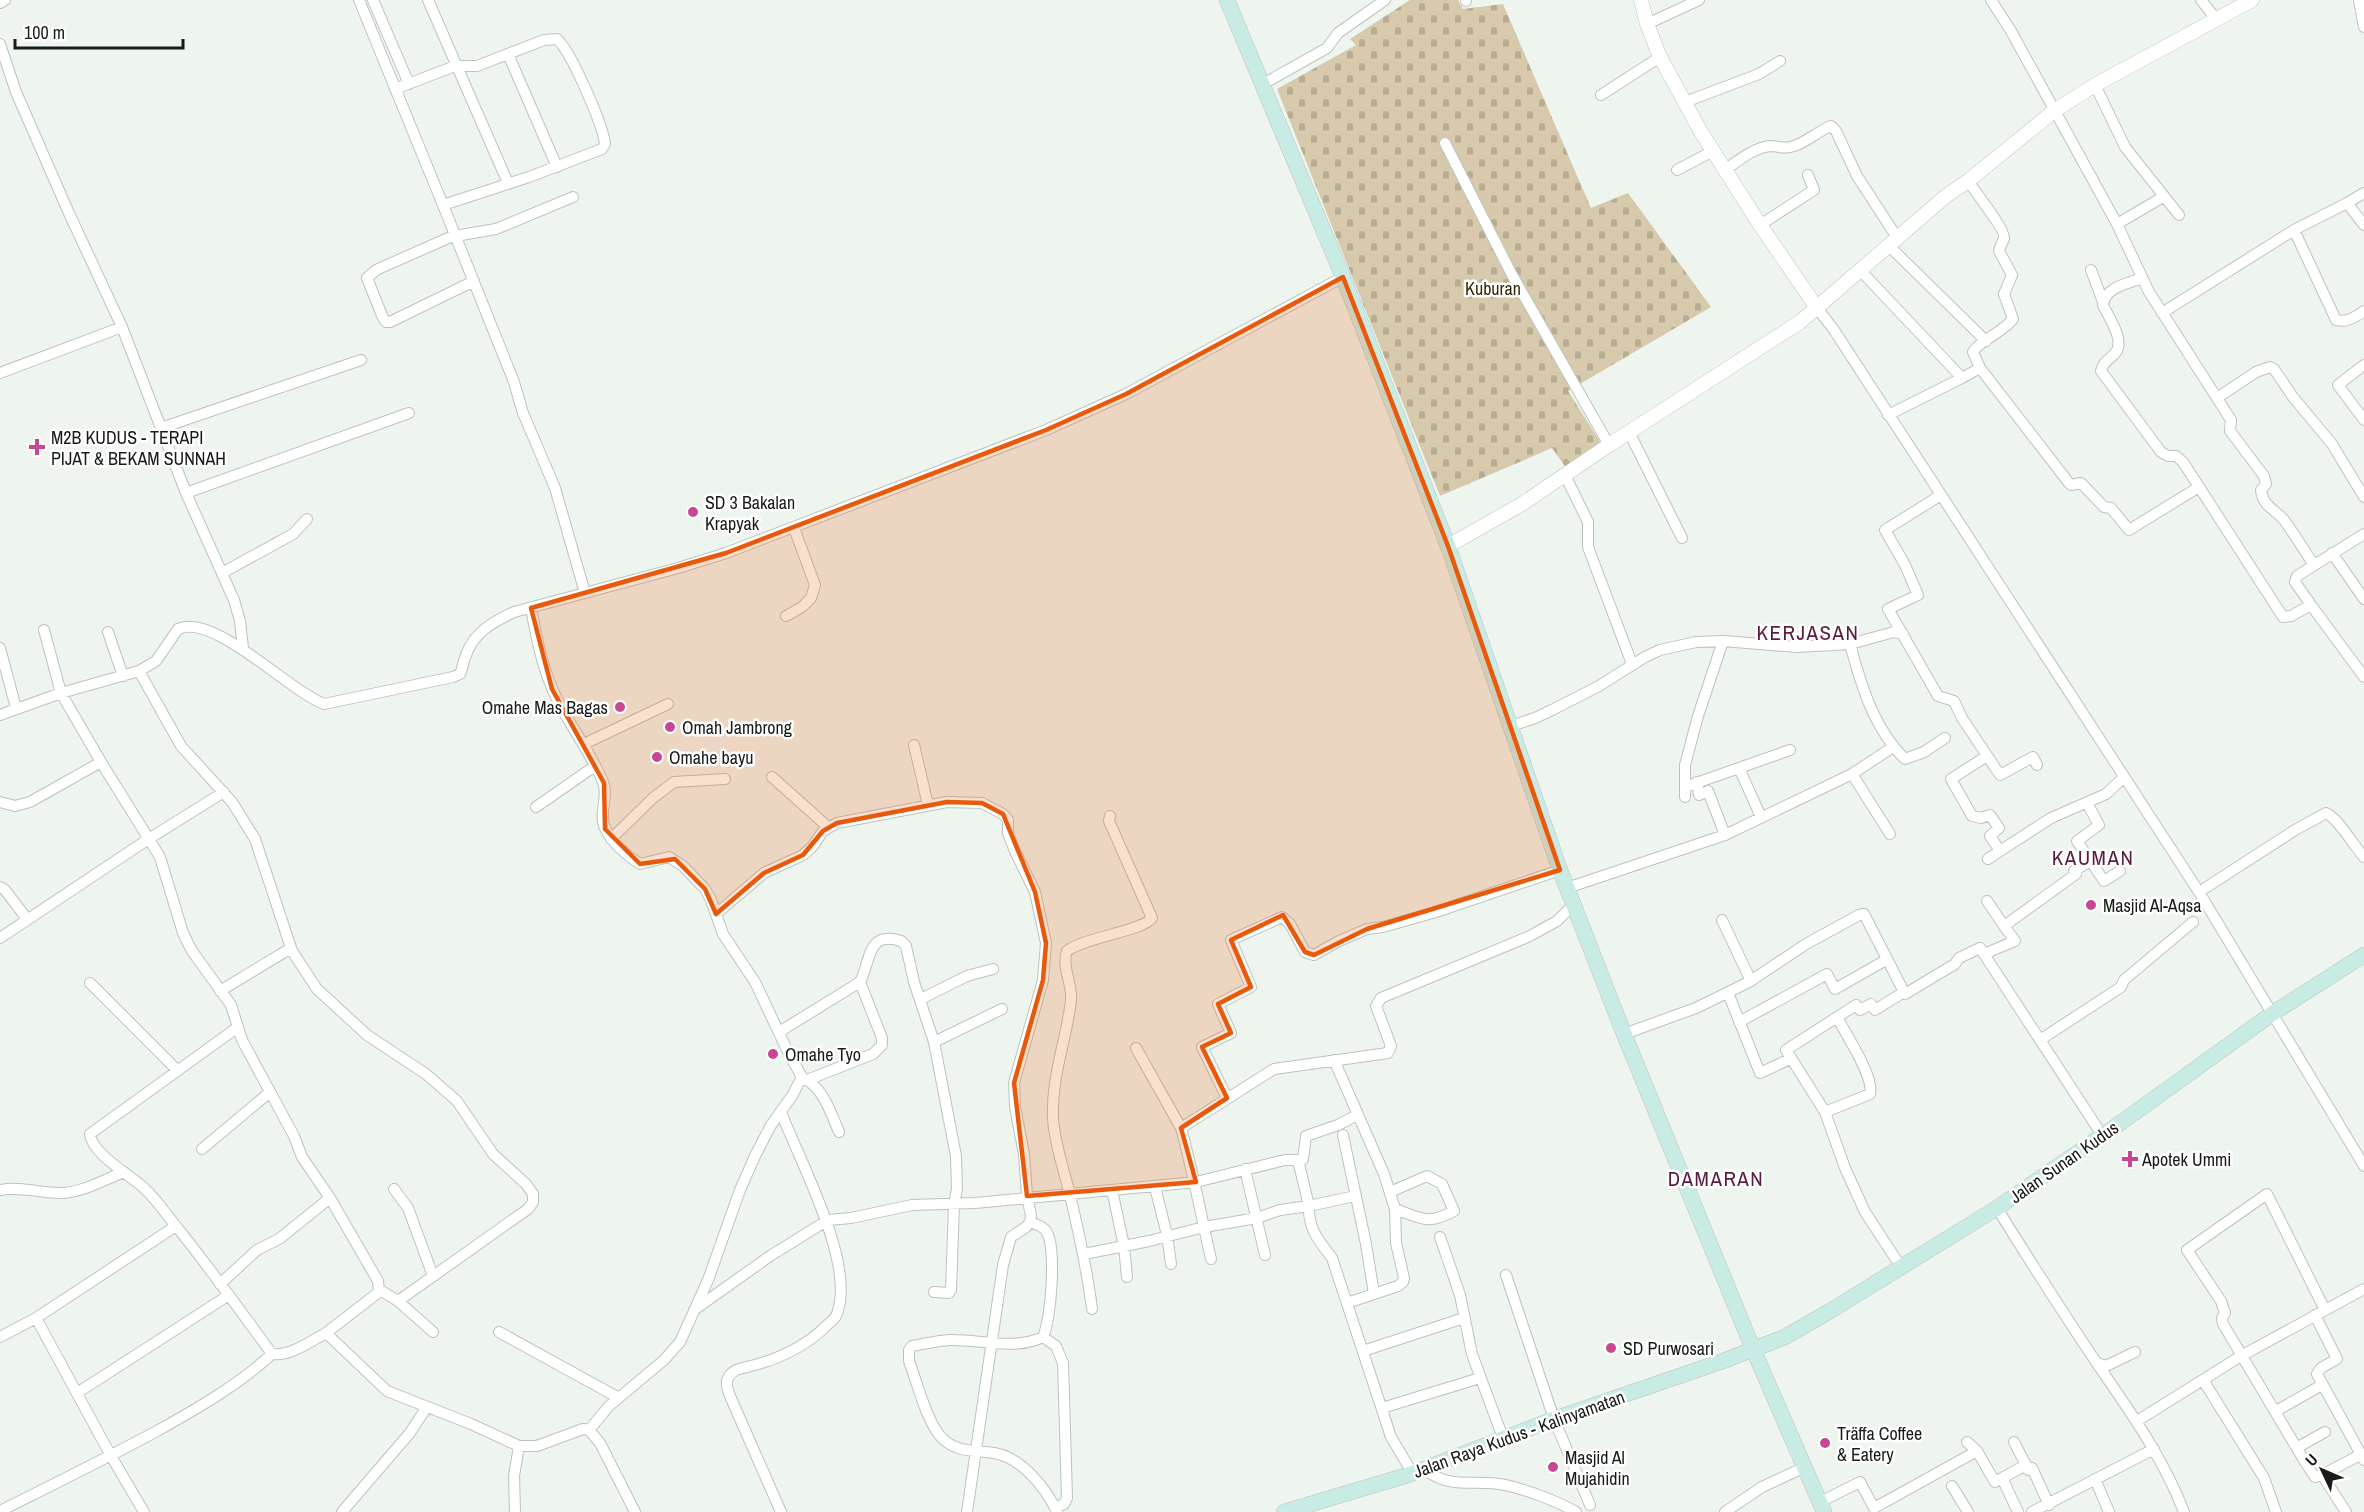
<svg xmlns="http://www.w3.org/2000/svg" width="2364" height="1512" font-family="'Archivo Narrow',sans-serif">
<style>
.cemetery{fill:url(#cemetery-stones)}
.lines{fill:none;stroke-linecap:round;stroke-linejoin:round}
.minor-casing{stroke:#bcc3bd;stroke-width:12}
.tertiary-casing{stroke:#bcc3bd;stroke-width:15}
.secondary-casing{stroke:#bcc3bd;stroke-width:16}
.minor{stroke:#fff;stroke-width:10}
.tertiary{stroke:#fff;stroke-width:14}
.secondary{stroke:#c9ebe6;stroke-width:15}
.marked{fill:#e8590c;fill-opacity:0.2;stroke:#e8590c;stroke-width:4.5;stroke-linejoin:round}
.poi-dot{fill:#c74794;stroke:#fff;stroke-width:2}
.labels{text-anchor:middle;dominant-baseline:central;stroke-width:5;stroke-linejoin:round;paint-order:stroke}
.park-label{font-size:18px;fill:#362807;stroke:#fff}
.poi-label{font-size:18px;fill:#191b19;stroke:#fff;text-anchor:start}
.street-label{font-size:18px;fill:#191b19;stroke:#fff}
.quarter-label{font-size:21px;letter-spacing:1.5px;fill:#5a1d41;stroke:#fff}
</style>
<defs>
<pattern id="cemetery-stones" width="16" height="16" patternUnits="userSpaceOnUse" patternTransform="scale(1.5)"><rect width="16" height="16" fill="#d7c9ac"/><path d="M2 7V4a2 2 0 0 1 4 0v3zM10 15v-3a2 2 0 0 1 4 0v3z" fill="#b8ac93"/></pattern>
</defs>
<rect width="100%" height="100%" fill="#eef5ef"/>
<path class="cemetery" d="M1410 0H1458L1463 9 1503 4 1591 208 1628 193 1711 307 1568 391 1604 448 1569 472 1552 448 1440 496 1277 89 1356 45 1350 39Z"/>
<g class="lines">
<defs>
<path id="minor" d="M359 0 443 205 514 382 523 413 555 488 585 593
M373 0 409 84
M428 0 508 183
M1466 0V1
M1991 0 2011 31 2117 224 2149 292 2231 420 2230 431 2264 476 2266 484 2261 490C2263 507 2275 509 2284 520 2295 535 2304 550 2314 565
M2201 0 2216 19
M2359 0 2364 27
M0 3 5 0
M1647 24 1699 0
M0 44 16 92 68 211 122 327 186 493 234 600 240 621 243 648
M508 54 557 167
M1263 84 1327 48 1338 33 1385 0
M2095 85 2125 147 2179 215
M395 89 455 66H477L544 40 557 39C571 51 603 125 605 144L602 149 529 177 443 205
M1601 95 1660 57
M1685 102 1759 74 1780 61
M1445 143 1511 273 1609 445
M1677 170 1713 151
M1725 170C1738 161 1753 148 1770 146 1779 146 1785 150 1794 146 1807 142 1818 131 1831 126L1836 131 1857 176 1898 239
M1968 181C1974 190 2006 231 2004 238 2003 243 2000 245 1999 251L2012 275 2004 294 2013 319C2003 332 1978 342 1973 352L1980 368 2069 483 2071 485 2081 483 2104 507 2111 508 2129 530 2199 487
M2347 203 2364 193
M2117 224 2163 197
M1760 225 1814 190 1808 175
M2294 230 2336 320C2345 323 2356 317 2364 311
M455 235 376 270 367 278 383 318 386 322H390L474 281
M455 236 496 229 573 197
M1889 246 1986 341
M1860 270 1962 378 1980 368
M2091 270 2103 302
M2142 278C2127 284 2105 287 2103 305 2108 316 2125 340 2116 352 2111 359 2103 361 2101 371L2161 452 2168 456H2176L2183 462 2283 617 2291 616 2311 605 2364 677
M1817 308 1834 330 2199 892 2364 1166
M2162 313 2294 230 2347 203 2364 225
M2364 365 2338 385 2364 420
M0 373 122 327
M2217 398 2256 372 2270 367 2274 369 2293 397 2332 444 2364 497
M1888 415 1962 378
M161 428 361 360
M1629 432 1682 538
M1565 475 1588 522V547L1632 664
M186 493 409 413
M1941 495 1885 530 1905 565 1918 595 1888 609 1938 696 1954 701 1962 718 2000 775 2033 757 2037 765
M2332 553 2364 599
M222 573 293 534 307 519
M2311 605 2295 582 2297 576 2364 534
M531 608C537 641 543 672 558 701 572 729 591 753 603 782 609 797 598 814 605 828 611 842 627 856 640 864L669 857 683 866 705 889 711 900 723 934 755 982 789 1054 802 1077 792 1096 771 1125 755 1156 740 1190 708 1280 680 1342 664 1360 609 1406 589 1430
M786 616 802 607 811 598 815 585 794 528
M44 630 61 693 101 762 160 857 183 933 192 951 231 1005 242 1040 294 1136 302 1157 330 1198 378 1281 379 1292 326 1333
M108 632 123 676
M1850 644C1861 685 1874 729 1905 759L1924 752 1945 738
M0 648 16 708
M139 671 181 746 232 802 255 839 292 951 317 989 367 1035 426 1074 457 1101 493 1154 526 1184 533 1194V1202L528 1209 398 1301
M0 715 61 693 139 671 156 661 178 629C213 612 289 691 324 704L453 677 460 674C463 668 463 661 466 655 474 632 493 622 514 612L678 568 726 553 1046 430 1126 394 1343 277
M1511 726 1535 718 1552 710 1599 686 1645 657 1660 650 1696 642 1723 641 1797 647 1850 644 1894 632 1903 634
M584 744 668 704
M914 745 928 805
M1987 756 1951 779 1972 816 1981 818 1990 815 1999 828 1990 836 2000 851 2051 818 2106 794 2124 777
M1739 768 1761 817
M1852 774 1890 834
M772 777 828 827
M1697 782 1699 795 1708 791 1725 835
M1685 787 1790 750
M1685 797V765L1698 716 1723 641
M0 802 15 806 30 802 101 762
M2087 803 2099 825 2077 841 2104 881 2120 871
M536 807 595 766
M611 839 653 798 674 782 725 779
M1988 859 2000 851
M0 887 5 890 27 919
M1567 888 1725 835 1852 774 1893 747
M2199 892 2295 830 2326 813C2339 819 2353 845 2364 857
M1987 901 2004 926
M716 914 764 873 803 855 812 847 823 831 837 823 947 802 982 803 1003 814 1008 820V833L1014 849 1035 892 1046 943 1043 980 1014 1083 1015 1107 1024 1154 1027 1196 1031 1216 1030 1222 1026 1227 1011 1237 1003 1265 967 1512
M1722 920 1751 981
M0 938 150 838 224 792
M1984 954 2015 941 2004 926 2076 874 2074 871 2090 861
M90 983 177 1070
M220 991 291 948
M1728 993 1760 1073 1790 1059
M921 999 967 976 993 969
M1739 1022 1827 974 1835 989 1886 960
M238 1027 90 1134C92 1154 130 1175 144 1188 158 1201 168 1217 180 1231 212 1271 242 1313 272 1354 289 1357 311 1341 326 1333L387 1391 471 1424 519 1446H537L583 1429 589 1430 600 1443 635 1512
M779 1032 860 982
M1624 1034 1696 1008 1749 982 1806 944 1859 915 1864 914 1905 994 1955 964 1959 958 1980 948 2102 1135
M2040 1040 2121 987 2124 980 2193 922
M934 1042 1002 1009
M1136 1048 1181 1128
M1334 1060 1384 1174 1395 1209 1396 1243 1404 1278 1403 1282 1398 1286 1347 1303
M803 1079C822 1084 832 1116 839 1132
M807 1080 873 1054 882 1045V1038L860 982C871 962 866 930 901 941L906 946 914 982 934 1042 956 1156 957 1189 954 1204 951 1290 949 1293 934 1292
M1227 1098 1202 1047 1231 1033 1218 1004 1251 987 1231 940 1282 917 1290 924 1305 952 1314 955 1339 941 1367 929 1383 927 1436 912 1560 870
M1825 1112 1870 1094C1875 1078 1845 1033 1837 1017
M1343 1135 1366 1244 1374 1294
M202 1149 270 1092
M1298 1160 1303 1159 1306 1136 1338 1125 1357 1115
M1245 1169 1265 1255
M1155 1187 1167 1235 1171 1264
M394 1189 408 1208 433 1276
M0 1190C21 1186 40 1193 61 1193 82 1193 105 1179 124 1172
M1112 1190 1124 1246 1127 1277
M1390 1192 1427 1176 1442 1184 1454 1211C1428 1225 1422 1219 1395 1209
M1997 1208C2029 1260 2062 1311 2096 1362 2129 1410 2163 1457 2184 1512
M1030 1222C1035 1224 1043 1226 1046 1231 1057 1246 1051 1320 1043 1337 1014 1351 980 1339 949 1340 937 1341 924 1344 912 1346L909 1350V1361C917 1382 927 1423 942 1438 957 1453 975 1450 994 1453 1021 1457 1046 1488 1057 1512
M1440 1237 1460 1295 1472 1354 1503 1438
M1084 1254 1149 1241 1204 1227 1257 1218 1280 1210 1309 1206C1308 1229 1319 1241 1332 1258L1391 1437 1413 1474
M1211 1259C1201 1215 1193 1172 1181 1128L1274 1069 1388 1053 1391 1046 1376 1006 1381 998 1530 936 1557 921 1573 905
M1901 1267 1865 1212 1845 1168 1825 1112 1786 1050 1856 1005 1860 1010 1871 1004 1875 1010 1904 992
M1506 1275 1554 1419 1590 1505
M220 1284 257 1250 279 1239 330 1198
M380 1290 398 1301 433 1332
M1092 1309C1087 1270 1079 1233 1070 1195 1064 1170 1055 1145 1053 1119 1051 1078 1066 1041 1071 1001 1073 985 1061 966 1067 951 1085 937 1143 931 1152 918L1109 821 1110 816
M694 1310 770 1256 828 1220 851 1218 912 1205 975 1203 1196 1182 1285 1160H1298L1309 1206 1355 1196
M2325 1310 2267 1194 2187 1250 2221 1301 2225 1313 2222 1318 2223 1324 2305 1462 2315 1477 2322 1475 2346 1512
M2315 1315 2337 1359 2321 1368 2317 1374 2364 1460
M36 1318 111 1456 144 1512
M499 1332 619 1398
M0 1337 36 1318 176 1226
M1043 1337 1056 1346 1063 1363 1067 1498 1064 1504 1055 1508
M1363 1351 1464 1318
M2097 1363 2106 1366 2135 1352
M2203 1380 2264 1478 2276 1512
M77 1393 229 1295
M1382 1408 1480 1378
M2276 1411 2322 1385
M2137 1421 2241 1356 2364 1289
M1967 1442 1977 1451
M2014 1442 2026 1465
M2298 1447 2325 1432
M1424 1469C1449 1490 1476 1479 1505 1485 1525 1489 1559 1502 1576 1512
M2322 1475 2360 1455
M2002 1478 2026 1465 2028 1470 2032 1468 2049 1505
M2095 1479 2109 1512
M1952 1486 1968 1512
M1820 1502 1860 1482 1874 1508 1977 1451 1995 1482 2002 1478 2018 1512
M0 1511C52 1485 105 1459 157 1431 198 1408 237 1386 272 1354
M342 1512 409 1434 427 1407
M515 1512 514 1476 519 1446
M781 1512 730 1396C728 1390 725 1384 728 1378 732 1369 743 1368 751 1366 778 1359 804 1347 824 1328 827 1325 834 1320 836 1316 858 1267 799 1160 781 1112
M1725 1512 1762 1487 1805 1467
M2032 1512 2154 1449"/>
<path id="tertiary" d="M1641 0 1647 24 1660 57 1701 132 1760 225 1817 308
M1448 546 1522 504 1609 445 1800 322 1946 196 1968 181 2054 111 2095 85 2252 0"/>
<path id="secondary" d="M1227 0 1343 277 1448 546 1560 870 1624 1034 1753 1349 1824 1512
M1284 1512 1408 1475 1554 1419 1723 1361 1785 1337 1830 1311 1997 1208 2126 1119 2273 1013 2364 955"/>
</defs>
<use href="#minor" class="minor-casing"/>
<use href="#tertiary" class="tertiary-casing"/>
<use href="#secondary" class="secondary-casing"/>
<use href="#minor" class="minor"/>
<use href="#tertiary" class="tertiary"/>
<use href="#secondary" class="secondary"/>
</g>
<path class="marked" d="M1343 277 1448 546 1560 870 1367 929 1314 955 1305 952 1283 915 1231 940 1251 987 1218 1004 1231 1033 1202 1047 1227 1098 1181 1128 1196 1182 1027 1196 1014 1083 1043 980 1046 943 1035 892 1003 814 982 803 947 802 837 823 823 831 803 855 764 873 716 914 705 889 675 859 640 864 605 829 604 783 552 689 531 608 726 553 1046 430 1126 394Z"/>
<g class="poi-dot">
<path d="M34 438h6v6h6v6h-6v6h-6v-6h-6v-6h6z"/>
<circle cx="693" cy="512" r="6"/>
<circle cx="620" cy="707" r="6"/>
<circle cx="670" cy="727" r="6"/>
<circle cx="657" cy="757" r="6"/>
<circle cx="2091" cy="905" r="6"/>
<circle cx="773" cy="1054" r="6"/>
<path d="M2127 1150h6v6h6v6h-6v6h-6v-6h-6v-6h6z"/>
<circle cx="1611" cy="1348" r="6"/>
<circle cx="1825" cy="1443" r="6"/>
<circle cx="1553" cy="1467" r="6"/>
</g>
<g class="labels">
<g class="park-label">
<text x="1493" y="288">Kuburan</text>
</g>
<g class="poi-label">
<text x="51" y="437">M2B KUDUS - TERAPI<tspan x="51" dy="21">PIJAT &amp; BEKAM SUNNAH</tspan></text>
<text x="705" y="502">SD 3 Bakalan<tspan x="705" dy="21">Krapyak</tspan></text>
<text x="608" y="707" text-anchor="end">Omahe Mas Bagas</text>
<text x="682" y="727">Omah Jambrong</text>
<text x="669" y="757">Omahe bayu</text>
<text x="2103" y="905">Masjid Al-Aqsa</text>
<text x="785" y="1054">Omahe Tyo</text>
<text x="2142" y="1159">Apotek Ummi</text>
<text x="1623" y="1348">SD Purwosari</text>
<text x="1837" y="1433">Träffa Coffee<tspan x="1837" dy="21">&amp; Eatery</tspan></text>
<text x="1565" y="1457">Masjid Al<tspan x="1565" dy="21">Mujahidin</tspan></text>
</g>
<g class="street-label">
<text transform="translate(2064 1162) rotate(-35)">Jalan Sunan Kudus</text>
<text transform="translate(1519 1434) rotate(-20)">Jalan Raya Kudus - Kalinyamatan</text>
</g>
<g class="quarter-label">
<text x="1808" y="632">KERJASAN</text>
<text x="2093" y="857">KAUMAN</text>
<text x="1716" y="1178">DAMARAN</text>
</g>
</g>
<g transform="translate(2322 1470) rotate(314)" stroke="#ffffff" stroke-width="4.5" paint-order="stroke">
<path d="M0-4.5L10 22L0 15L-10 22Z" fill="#191b19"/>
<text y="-9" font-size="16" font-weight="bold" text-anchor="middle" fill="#191b19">U</text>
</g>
<path d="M15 39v9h168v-9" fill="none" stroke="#191b19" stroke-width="3"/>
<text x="24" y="39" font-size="18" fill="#191b19" stroke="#ffffff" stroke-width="4.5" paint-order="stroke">100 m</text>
</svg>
